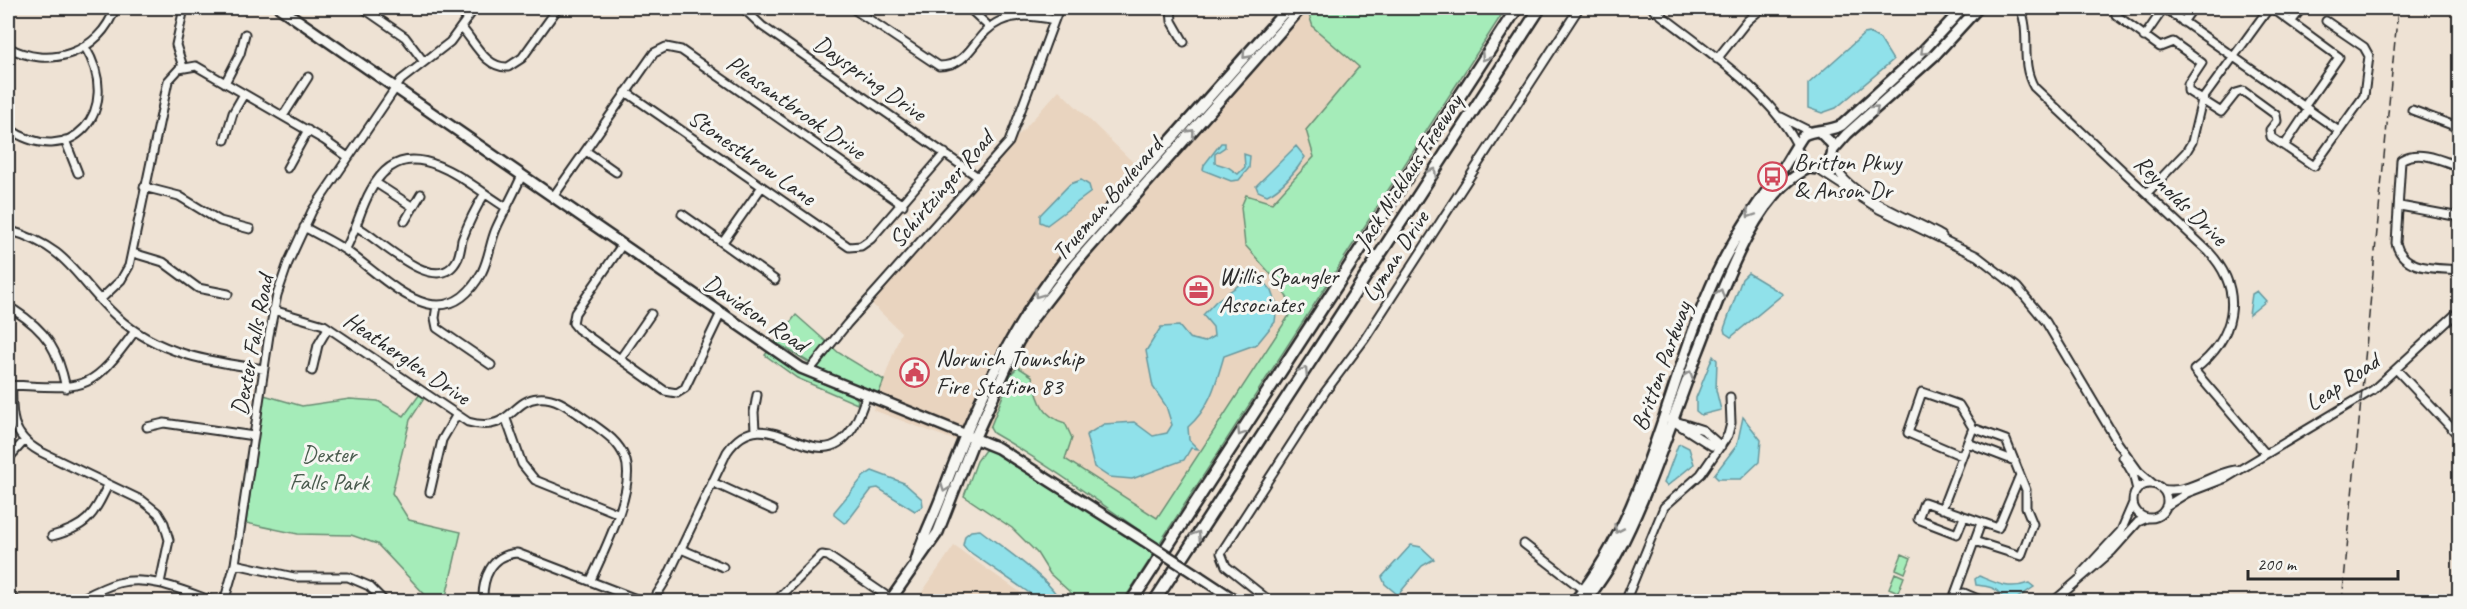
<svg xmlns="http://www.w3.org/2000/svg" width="2467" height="609" font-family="Caveat,sans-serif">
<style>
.built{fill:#e9d4bf}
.green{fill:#a5ecb9;stroke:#688c72;stroke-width:1.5}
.water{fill:#90e1ea;stroke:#68989e;stroke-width:1.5}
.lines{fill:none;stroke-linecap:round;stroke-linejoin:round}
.minor-casing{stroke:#2b2b2b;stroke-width:11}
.major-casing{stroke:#2b2b2b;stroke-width:14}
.highway-casing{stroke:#2b2b2b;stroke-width:15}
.minor{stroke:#f6f6f2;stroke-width:7}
.major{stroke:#f6f6f2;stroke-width:9}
.highway{stroke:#f6f6f2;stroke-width:10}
.rail{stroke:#2b2b2b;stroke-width:1.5;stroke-dasharray:9 4.5;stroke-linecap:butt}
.major-bridge-casing{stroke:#2b2b2b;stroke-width:14;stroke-linecap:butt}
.major-bridge{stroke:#f6f6f2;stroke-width:9}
.oneway{stroke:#90908e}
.labels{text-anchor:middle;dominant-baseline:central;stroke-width:6;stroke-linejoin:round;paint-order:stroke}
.street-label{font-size:24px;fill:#2b2b2b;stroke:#f6f6f2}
.poi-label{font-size:24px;fill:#2b2b2b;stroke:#f6f6f2;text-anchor:start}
.park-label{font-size:24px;fill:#4a5b4e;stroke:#f6f6f2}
</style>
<rect width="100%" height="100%" fill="#eee2d4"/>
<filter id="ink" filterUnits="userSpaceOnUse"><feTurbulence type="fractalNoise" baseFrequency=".0167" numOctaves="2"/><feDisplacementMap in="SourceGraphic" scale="12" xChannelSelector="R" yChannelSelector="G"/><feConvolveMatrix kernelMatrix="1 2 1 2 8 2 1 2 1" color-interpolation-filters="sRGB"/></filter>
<g filter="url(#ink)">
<path class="built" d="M1309 15 1313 27 1359 67 1306 130 1314 157 1272 203 1246 195 1275 279 1294 308 1157 519 1065 459 1072 438 1040 406 1032 376 1012 373 990 428 959 442 873 410 901 332 870 302 1059 90 1146 175 1287 18Z
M954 546 1033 601H916Z"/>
<path class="green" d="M1316 8H1506L1159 544C1104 506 1051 466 993 433L990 428 1012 373 1018 367 1032 376C1038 399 1041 416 1065 423L1072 438 1065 459 1157 518 1294 308 1275 279 1245 245 1241 207 1246 195 1272 203 1314 157 1306 130 1359 67 1313 27 1309 15Z
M796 315 839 353 884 380 879 393 827 373 775 342Z
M768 351 815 380 854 396 858 400 857 404 797 378 765 355Z
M420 394 425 397 410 420 392 493 409 520 461 532 445 601H431L377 544 351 535 298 534 246 523 264 395 302 406 350 399 378 401 404 416Z
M985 450H992L1008 459 1155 552 1123 601H1080L1050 574 1037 553 1012 528 964 496 977 461Z
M1902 554 1911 558 1905 573 1896 569Z
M1895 573 1904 577 1898 592 1889 588Z"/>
<path class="water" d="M1869 33 1880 39 1893 60 1836 108 1822 113 1808 108V84L1864 34Z
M1221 143H1225V147L1215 154V163L1228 167 1238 174 1245 167 1244 154 1250 156 1249 168 1239 180 1231 181 1203 170 1204 165Z
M1296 146 1305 157C1297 170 1281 189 1267 195L1258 191 1256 186Z
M1081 180 1089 185 1091 192 1047 225 1040 222V215L1070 184Z
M1748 273 1783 294 1731 337 1725 333 1724 329 1742 279Z
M1249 278H1261L1272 291 1277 305 1275 322 1257 344 1224 356C1216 383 1210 408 1188 427L1189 440 1198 449 1191 448 1184 460 1132 479 1109 477 1094 467 1086 435 1104 424 1134 422 1153 436 1167 433 1172 425 1166 406 1153 387 1146 351 1161 327 1179 326 1189 338 1204 342 1214 336 1213 327 1203 315 1216 301Z
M2257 291 2266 301 2249 315 2252 294Z
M1713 356 1717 360 1716 390 1721 410 1701 415 1696 411V398Z
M1743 417 1761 440 1759 462 1741 479H1718L1714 475 1737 445Z
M1681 444 1689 448 1694 464 1667 486 1664 483 1678 445Z
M872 471 904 483 922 499 923 506 915 511 878 488 872 489 847 522 844 523 834 515V512L864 476Z
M980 530C995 542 1058 585 1059 601H1041L967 550 963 545 965 536 971 531Z
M1411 545 1421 547 1434 559 1422 566 1398 595 1385 584 1382 577Z
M1979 576C1998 584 2009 590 2029 583L2034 587 2016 599 2003 598C1996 586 1988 587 1976 585L1975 579Z"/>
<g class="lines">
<defs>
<path id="minor" d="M363 8 405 37 424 62
M743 8 762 26 978 177
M852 8 939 66C986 66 968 0 1054 20
M969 8 986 24
M1171 8 1172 21 1184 42
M1652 8C1700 46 1769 90 1797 145
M2020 8C2032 34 2019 61 2034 87L2209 252C2246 292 2235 339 2194 370L2265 453
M2115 8 2116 15 2160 47 2173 42 2202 63 2188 84V91L2221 112 2236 93 2243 91 2276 115 2277 121 2270 130 2271 137 2314 166 2364 96 2369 56 2364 47 2326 21
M2164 8 2339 131
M2272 8 2339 57 2304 107
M2183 22 2193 8
M2291 22 2302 8
M461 27C475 42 485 68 508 67L522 58 558 8
M2144 37 2164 8
M8 47C48 70 100 53 115 8
M1717 59 1747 21 1762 8
M183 67 176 45 184 8
M225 83 240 54 245 34
M626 92 849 247 861 246 871 239 945 153
M2412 110 2452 125 2460 132
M283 116 308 77
M1781 117 1811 132
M8 128C70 172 124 111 85 47
M65 140 78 173
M225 140 233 113 244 94
M2284 146 2308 110
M586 151 616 172
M1832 158C1839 194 1912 218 1942 236
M2460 167C2441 160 2419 149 2401 160L2396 243C2403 271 2435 268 2460 270
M287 168 308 130
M1817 169 1879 209 1977 256 2017 287 2046 322 2118 443 2139 472 2153 484
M376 183 413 207
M144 187 179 196 220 221 250 229
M2147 193 2186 152 2192 142 2202 100 2269 8
M553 197 654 53 666 47 681 50 903 205
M2400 206 2460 217
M682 214 775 280
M405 221 421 194
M304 227C318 235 334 242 348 252 388 280 443 344 482 272 489 258 490 243 496 229 504 211 514 194 522 175
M357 227C379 238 438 301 458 258 460 253 461 246 462 240 468 224 475 209 484 195
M8 230C71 248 74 277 116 316 157 354 210 362 264 369
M723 242 761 188
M622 245 575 313 573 323 578 329 665 391 677 393 685 388 721 313
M345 250C356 231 360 209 371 190 406 124 467 184 507 208
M133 253 163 262 198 288 228 294
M101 299 121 280 129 266 168 81 179 69 196 66 324 140 348 157
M437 305 435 318 437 328 491 365
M14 310C47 331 58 350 66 388
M273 310 324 325 468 422C510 434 511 400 538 398 557 396 572 410 587 420 602 431 618 440 625 458 637 487 603 553 591 580
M620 359 651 314
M2396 369 2460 437
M312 371 318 345 328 328
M809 371 847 324 1009 142 1059 8
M9 385C84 388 89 395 135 331
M12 385C11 414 11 435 39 451L143 501 158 513 164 523 169 540 160 583
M506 419 522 464 535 480 617 513
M1669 419 1703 430 1721 446
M1676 423 1712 446H1721
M147 427 164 423 254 436
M1973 428 2006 440 2026 490V507L2033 524 2021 556 1974 541
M755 430 754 412 757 395
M1968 443 2015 461
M2123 457 2133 474 2137 490
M8 459 24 441
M712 482 773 510
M2133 501a17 17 0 1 1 34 0a17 17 0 1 1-34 0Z
M2162 489C2187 495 2210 474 2235 470
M430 492 442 440 456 416
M2166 506 2187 493 2226 478 2373 390 2460 310
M1942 509 1973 428 1959 405 1922 392 1908 433 1962 456
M1964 517 1957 534 1918 519 1924 502 1998 528 2020 475
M52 536C87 527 93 516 108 485
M1524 544 1586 592
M681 549 723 567
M235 564 294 577H348L369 586 385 602
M2082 573 2121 531 2133 503
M98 591 103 602
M8 597 20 602
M75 602C89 595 103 587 118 583 151 575 184 591 215 602
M224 602 235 564 269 335 277 295 288 263 312 211 401 80 450 42 475 8
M483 602C482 578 491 555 517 553L644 602
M652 602 666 580 727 452C767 393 815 484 852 429 859 419 862 406 867 395
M775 602 822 555 828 556 891 599
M1271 602 1226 566 1221 553 1325 392 1364 340 1579 8
M1625 602 1664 507 1701 474 1728 435 1731 423 1730 397
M1952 602 1981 523
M1963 602 1955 595 1964 593 1985 602
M2053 602 2112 551 2138 522 2147 518"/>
<path id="major" d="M280 8 801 368 998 448 1143 540
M1796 149 1804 166C1820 174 1836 163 1832 144L1820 132
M1833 150 1847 134 1934 56 1978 8
M916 561C922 538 935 515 943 492 975 407 1007 333 1064 261L1288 8
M1200 577 1238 602
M889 602 938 532 975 437 1018 342 1033 318 1075 264 1301 8
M1574 602C1649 513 1668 377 1717 273 1734 238 1754 208 1777 177 1783 170 1800 138 1804 135 1813 129 1830 132 1842 125L1920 54 1963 8
M1585 602C1597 586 1609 569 1618 552 1651 489 1672 418 1698 352 1720 297 1752 194 1809 168"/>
<path id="highway" d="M1131 602 1517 8
M1154 602 1540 8"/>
</defs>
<use href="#minor" class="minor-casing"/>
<use href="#major" class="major-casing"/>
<use href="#highway" class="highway-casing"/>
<use href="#minor" class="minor"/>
<use href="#major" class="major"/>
<use href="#highway" class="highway"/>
<path class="rail" d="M2342 602 2398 8"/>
<defs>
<path id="major-bridge" d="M1143 540 1200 577"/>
</defs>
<use href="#major-bridge" class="major-bridge-casing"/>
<use href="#major-bridge" class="major-bridge"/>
</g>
<defs><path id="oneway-chevron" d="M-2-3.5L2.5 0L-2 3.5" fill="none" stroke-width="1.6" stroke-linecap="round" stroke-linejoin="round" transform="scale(1.5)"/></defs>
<g class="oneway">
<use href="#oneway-chevron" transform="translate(1924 51) rotate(136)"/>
<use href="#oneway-chevron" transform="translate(1246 55) rotate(132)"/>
<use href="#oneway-chevron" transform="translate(1485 57) rotate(123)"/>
<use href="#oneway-chevron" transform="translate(1875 109) rotate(-41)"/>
<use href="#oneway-chevron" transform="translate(1191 133) rotate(-48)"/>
<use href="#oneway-chevron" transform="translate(1433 172) rotate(-57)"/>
<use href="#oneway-chevron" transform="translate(1750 214) rotate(124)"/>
<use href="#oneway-chevron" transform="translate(1720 293) rotate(-70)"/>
<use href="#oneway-chevron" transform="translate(1038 294) rotate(126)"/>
<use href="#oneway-chevron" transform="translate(1304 371) rotate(-57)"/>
<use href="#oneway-chevron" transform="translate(1689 375) rotate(-69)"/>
<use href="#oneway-chevron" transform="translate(1241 432) rotate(123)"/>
<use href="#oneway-chevron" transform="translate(945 488) rotate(111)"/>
<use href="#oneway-chevron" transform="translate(1618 529) rotate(114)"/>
<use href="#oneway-chevron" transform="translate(1197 535) rotate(-57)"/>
</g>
</g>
<defs>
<symbol id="bus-ring" viewBox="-11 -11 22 22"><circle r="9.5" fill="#f6f6f2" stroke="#d1495b" stroke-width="1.5"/><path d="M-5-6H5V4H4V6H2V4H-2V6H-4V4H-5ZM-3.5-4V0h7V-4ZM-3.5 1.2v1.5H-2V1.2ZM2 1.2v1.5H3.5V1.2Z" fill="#d1495b"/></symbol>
<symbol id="office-ring" viewBox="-11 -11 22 22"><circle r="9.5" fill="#f6f6f2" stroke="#d1495b" stroke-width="1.5"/><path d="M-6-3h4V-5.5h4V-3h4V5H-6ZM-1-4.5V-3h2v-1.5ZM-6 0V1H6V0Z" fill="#d1495b"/></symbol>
<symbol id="civic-ring" viewBox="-11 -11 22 22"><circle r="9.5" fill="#f6f6f2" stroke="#d1495b" stroke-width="1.5"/><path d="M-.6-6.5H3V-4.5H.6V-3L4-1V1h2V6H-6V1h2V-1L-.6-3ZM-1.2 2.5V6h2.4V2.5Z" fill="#d1495b"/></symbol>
</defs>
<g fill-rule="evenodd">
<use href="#bus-ring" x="1756" y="160" width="33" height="33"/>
<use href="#office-ring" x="1182" y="274" width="33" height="33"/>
<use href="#civic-ring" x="898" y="356" width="33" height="33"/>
</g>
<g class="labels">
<g class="street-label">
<text transform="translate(870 78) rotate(35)">Dayspring Drive</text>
<text transform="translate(796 107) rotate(35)">Pleasantbrook Drive</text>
<text transform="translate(752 157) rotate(35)">Stonesthrow Lane</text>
<text transform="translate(1408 172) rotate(-57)">Jack Nicklaus Freeway</text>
<text transform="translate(941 189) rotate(-49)">Schirtzinger Road</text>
<text transform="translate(1107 199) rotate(-49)">Trueman Boulevard</text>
<text transform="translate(2181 200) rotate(44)">Reynolds Drive</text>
<text transform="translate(1395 256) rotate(-57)">Lyman Drive</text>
<text transform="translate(756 313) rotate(34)">Davidson Road</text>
<text transform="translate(252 345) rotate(-79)">Dexter Falls Road</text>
<text transform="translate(407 358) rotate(34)">Heatherglen Drive</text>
<text transform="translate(1661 366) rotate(-70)">Britton Parkway</text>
<text transform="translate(2342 382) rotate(-34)">Leap Road</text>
</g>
<g class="poi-label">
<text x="1794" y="162">Britton Pkwy<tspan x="1794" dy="28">&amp; Anson Dr</tspan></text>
<text x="1219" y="276">Willis Spangler<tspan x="1219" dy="28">Associates</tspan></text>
<text x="936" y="358">Norwich Township<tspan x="936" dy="28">Fire Station 83</tspan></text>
</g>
<g class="park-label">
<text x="329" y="454">Dexter<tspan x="329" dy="28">Falls Park</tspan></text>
</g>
</g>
<rect width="2467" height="609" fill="none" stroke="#f6f6f2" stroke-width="30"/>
<rect x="15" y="15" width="2437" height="579" fill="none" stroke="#2b2b2b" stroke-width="2" filter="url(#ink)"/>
<path d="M2248 570v9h150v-9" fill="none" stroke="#2b2b2b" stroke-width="3"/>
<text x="2257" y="570" font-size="18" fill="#2b2b2b" stroke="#f6f6f2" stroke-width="4.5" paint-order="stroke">200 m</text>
</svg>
